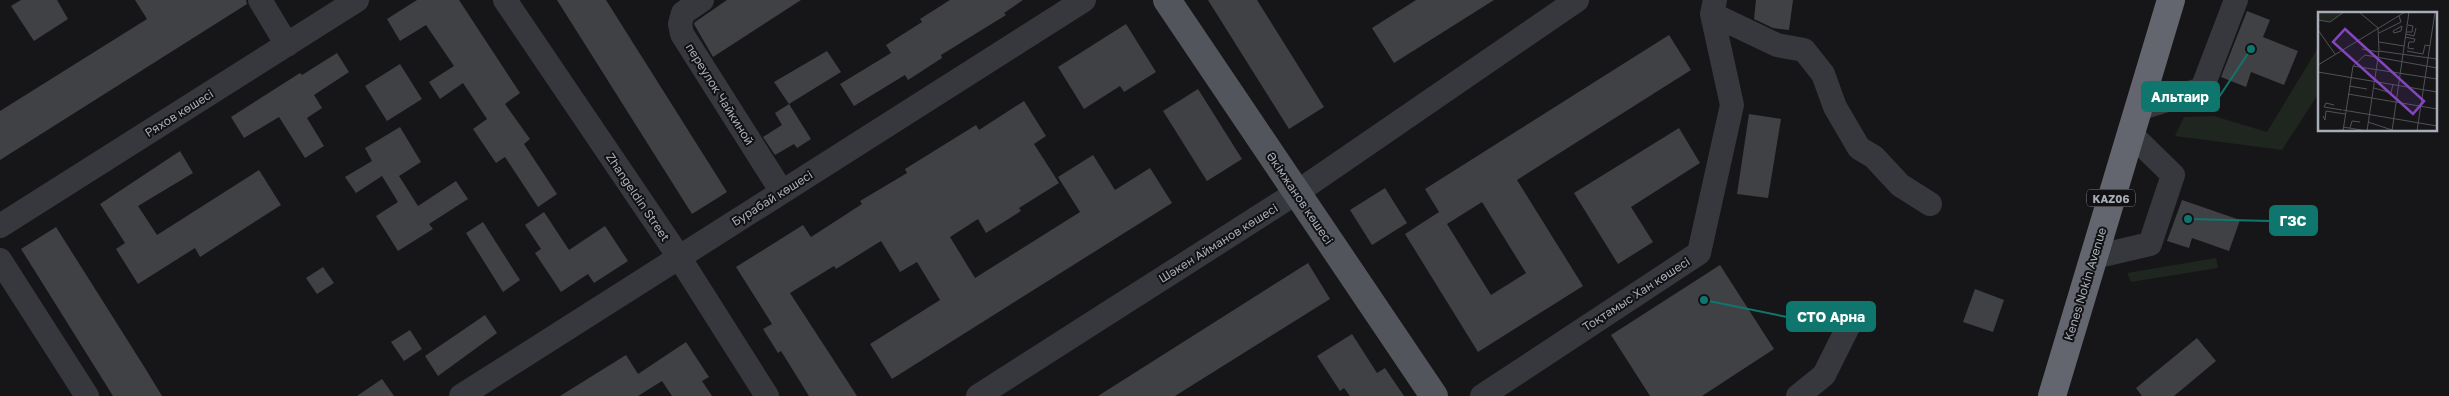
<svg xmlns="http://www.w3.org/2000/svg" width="2449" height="396" font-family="'Golos Text',sans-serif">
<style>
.green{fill:#1e261f}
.building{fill:#404145;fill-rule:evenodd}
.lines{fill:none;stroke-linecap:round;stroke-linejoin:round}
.minor{stroke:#37383d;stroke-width:24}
.major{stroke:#53555c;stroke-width:28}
.highway{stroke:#63666e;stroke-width:28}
.labels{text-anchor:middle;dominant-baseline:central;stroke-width:4;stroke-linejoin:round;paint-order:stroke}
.shield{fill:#111113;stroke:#7b7e86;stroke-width:1}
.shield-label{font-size:11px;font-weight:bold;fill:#a8adb8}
.street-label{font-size:12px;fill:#a8adb8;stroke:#111113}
.inset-road{fill:none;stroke:#505258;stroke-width:1}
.view{fill:#8446be;fill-opacity:0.15;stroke:#8446be;stroke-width:2.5}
.inset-edge{fill:none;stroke:#a8adb8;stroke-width:2.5}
.leader{fill:none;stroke:#0f766e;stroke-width:2}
.callout-dot{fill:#0f766e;stroke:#111113;stroke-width:2}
.callout{fill:#0f766e;stroke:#0f766e;stroke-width:2}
.callout-label{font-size:14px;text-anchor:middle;font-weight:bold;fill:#fff}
</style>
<rect width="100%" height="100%" fill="#161618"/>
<path class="green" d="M2319 46V93L2282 150 2175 136 2184 117 2214 116 2267 132Z
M2216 258 2218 268 2131 282 2127 273Z"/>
<path class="building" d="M21 0H57L68 19 34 41 11 6Z
M135 0H246L247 4 0 160V111L147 19Z
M417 0H459L520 93 505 104 530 139 524 144 557 194 538 207 505 157 496 163 473 129 487 119 463 83 440 99 429 82 454 66 426 25 400 41 387 19Z
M557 0H606L727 192 692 214Z
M727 0H801L713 57 694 24 695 22Z
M950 0H1023L1004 13 1006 15 941 55 942 58 908 80 905 75 854 106 840 84 891 53 886 45 922 22 920 19Z
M1208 0H1257L1324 107 1289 129Z
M1416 0H1494L1394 63 1372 28Z
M1756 0H1793L1789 30 1773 28 1754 19Z
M2247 11 2270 20 2263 37 2298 51 2284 85 2251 72 2246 87 2221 77Z
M1126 24 1156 72 1124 92 1120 86 1084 109 1058 67Z
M1669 35 1691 70 1517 180 1583 286 1478 352 1405 234 1439 212 1425 189ZM1482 202 1526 273 1491 295 1447 224Z
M827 51 841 72 789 104 774 82Z
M337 53 349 72 314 95 322 108 307 118 324 146 305 158 279 117 244 138 231 117 300 73 302 75Z
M400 64 422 99 387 121 365 86Z
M1198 89 1242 159 1207 181 1163 111Z
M1024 101 1046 136 1034 144 1059 183 1019 208 1021 211 986 233 978 219 950 237 975 278 1080 212 1058 177 1093 155 1115 190 1150 168 1172 203 892 379 870 344 940 300 917 262 900 272 881 241 836 269 834 266 790 293 857 396H809L781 351 778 353 763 329 772 324 736 267 803 225 811 237 862 204 860 201 907 173 905 169 976 125 979 130Z
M789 104 811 139 797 148 794 144 775 155 763 137 782 125 775 113Z
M1749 114 1781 119 1768 198 1737 194Z
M400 127 421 162 399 176 418 206 456 181 468 199 429 224 433 229 398 251 376 216 398 202 382 176 356 193 345 177 372 161 365 148Z
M1679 128 1700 163 1631 207 1653 242 1618 264 1574 193Z
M180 151 193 173 138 206 157 235 259 170 281 205 200 257 195 248 138 284 116 249 125 243 100 204Z
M1385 188 1407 223 1372 245 1350 210Z
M2182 200 2240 220 2229 251 2192 238 2189 248 2167 241Z
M544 212 569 250 605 226 628 261 594 283 588 274 561 292 535 253 541 249 525 225Z
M483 222 520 280 503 292 466 233Z
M56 227 145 368 162 396H113L43 284 21 249Z
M1308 263 1330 299 1175 396H1098Z
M1720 265 1774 349 1702 396H1650L1611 335Z
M323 267 334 283 317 294 306 278Z
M1975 289 2004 300 1993 332 1963 322Z
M485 315 497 333 438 376 425 356Z
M410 330 422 349 404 361 391 342Z
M1352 334 1377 373 1385 368 1404 396H1350L1344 388 1340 391 1317 356Z
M2197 338 2216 361 2174 396H2142L2136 388Z
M686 342 709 377 702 381 712 396H672L662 381 638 396H560L626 355 638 374Z
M382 379 394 396H357Z"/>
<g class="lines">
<path class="minor" d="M260 0 287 45
M505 0 679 257 767 396
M702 0 683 13 680 24 682 34 782 192
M1712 14 1777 45 1804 50 1823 74 1835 107 1859 148 1874 157 1900 185 1930 204
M2138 109 2202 89 2236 0
M0 226 357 0
M2094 257 2150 244 2173 175 2131 134
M0 260 87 396
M461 396 1084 0
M978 396 1296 193 1577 0
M1482 396 1699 253 1732 105 1712 14 1715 0
M1798 396 1824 375 1850 323"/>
<path class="major" d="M1167 0 1434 396"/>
<path class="highway" d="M2052 396 2171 0"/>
</g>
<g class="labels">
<rect class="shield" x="2087" y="189.5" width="48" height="17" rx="4"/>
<g class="shield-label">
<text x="2111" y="198">KАZ06</text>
</g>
<g class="street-label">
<text transform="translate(720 94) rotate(58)">переулок Чайкиной</text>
<text transform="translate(179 113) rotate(-32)">Ряхов көшесі</text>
<text transform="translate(638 197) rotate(56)">Zhangeldin Street</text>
<text transform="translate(772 198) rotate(-32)">Бурабай көшесі</text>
<text transform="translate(1300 198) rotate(56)">Әкімжанов көшесі</text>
<text transform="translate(1218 243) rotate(-32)">Шәкен Айманов көшесі</text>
<text transform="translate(2085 284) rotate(-73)">Kenes Nokin Avenue</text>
<text transform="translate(1636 294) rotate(-33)">Тоқтамыс Хан көшесі</text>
</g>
</g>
<g transform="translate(2318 12)">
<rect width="119" height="119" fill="#161618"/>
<path d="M0 0H26L12 10 0 8Z" fill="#1e261f"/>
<path class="inset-road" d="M41 0 60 16M0 8 12 10 26 0M84 14 83 19 76 21 75 19ZM0 18 17 42M88 20H94L95 14 90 13M61 21 83 10 81 4M88 22 96 24 98 16M87 25 97 27 96 30H91L90 36 96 37M61 30 86 34M44 37 61 40M61 39 119 47M89 39 105 42 107 33 112 34M0 53 87 0M35 54 47 43 119 56M35 54 119 67M0 60 119 80M31 74 49 77M56 76 73 81 75 72M30 82 119 97M16 93 8 91 6 95 24 98M25 98 119 114M5 104 7 108 8 99 27 102M50 110 74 118M25 115 49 119M32 116 34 109 42 110M9 119 25 118M25 119 35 54M49 119 61 39 60 16M74 119 91 0M99 119 117 0"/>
<path class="view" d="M27 17 106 89 95 102 15 30Z"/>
<rect width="119" height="119" class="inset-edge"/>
</g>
<path class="leader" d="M2251 49L2219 97M2188 219L2270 221M1704 300L1787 317"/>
<g class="callout-dot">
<circle cx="2251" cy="49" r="5"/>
<circle cx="2188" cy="219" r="5"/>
<circle cx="1704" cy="300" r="5"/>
</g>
<g class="callout">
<rect x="2142" y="82" width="77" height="29" rx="5"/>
<rect x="2270" y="206" width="47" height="29" rx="5"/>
<rect x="1787" y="302" width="88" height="29" rx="5"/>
</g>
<g class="callout-label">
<text x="2180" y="102">Альтаир</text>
<text x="2293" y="226">ГЗС</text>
<text x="1831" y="322">СТО Арна</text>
</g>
</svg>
